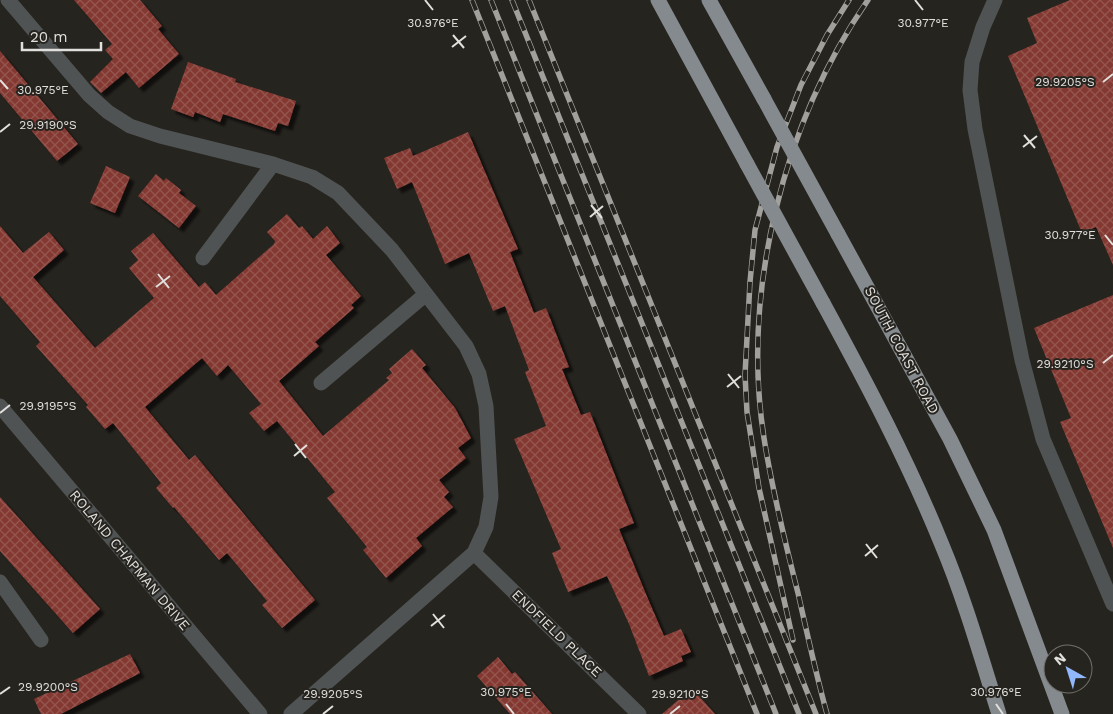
<svg xmlns="http://www.w3.org/2000/svg" width="1113" height="714" font-family="'Work Sans',sans-serif">
<style>
.building{fill:url(#building-cross-hatch);filter:url(#shadow)}
.lines{fill:none;stroke-linecap:round;stroke-linejoin:round}
.service{stroke:#505354;stroke-width:15}
.minor{stroke:#505354;stroke-width:15}
.tertiary{stroke:#505354;stroke-width:15}
.trunk{stroke:#848a8e;stroke-width:15}
.rail-casing{stroke:#a2a09c;stroke-width:5.5}
.rail{stroke:#26241f;stroke-width:4;stroke-dasharray:11;stroke-linecap:butt}
.trunk-bridge{stroke:#848a8e;stroke-width:15}
.ticks{fill:none;stroke:#e2e0dd;stroke-width:2}
.labels{text-anchor:middle;dominant-baseline:central;stroke-width:4;stroke-linejoin:round;paint-order:stroke}
.street-label{font-size:14px;fill:#e2e0dd;stroke:#26241f}
.ticks-label{font-size:12px;text-anchor:middle;fill:#e2e0dd;stroke:#26241f;stroke-width:4;stroke-linejoin:round;paint-order:stroke}
</style>
<defs>
<pattern id="building-cross-hatch" width="8" height="8" patternUnits="userSpaceOnUse" patternTransform="scale(1.25)"><rect width="8" height="8" fill="#843932"/><path d="M0 0l8 8M0 8l8-8" fill="none" stroke="#95554f"/></pattern>
<filter id="shadow"><feDropShadow dx="4.5" dy="4.5" stdDeviation="1" flood-color="#0009"/></filter>
</defs>
<rect width="100%" height="100%" fill="#26241f"/>
<path class="building" d="M74 0H140L162 26 158 29 179 54 139 88 126 72 101 93 90 82 113 59 105 50 112 44Z
M1070 0H1113V265L1096 227 1082 233 1008 56 1037 43 1027 18Z
M0 51 78 144 57 161 0 93Z
M188 62 236 79 235 82 296 101 288 126 278 123 275 131 223 114 220 122 195 112 193 117 171 109Z
M468 132 518 249 510 252 534 313 546 308 569 367 562 369 581 415 590 412 620 488 634 523 619 529 648 599 664 636 681 629 691 652 681 656 683 661 649 676 629 624 607 576 568 592 552 553 561 549 514 439 546 426 525 372 529 370 505 306 493 311 469 253 445 264 412 182 397 189 384 158 410 148 413 156Z
M106 166 130 177 115 213 90 203Z
M156 174 164 181 166 178 181 190 179 193 196 206 179 228 138 196Z
M287 214 299 228 302 226 313 239 327 226 340 243 326 255 361 296 351 305 354 308 315 342 319 346 279 381 323 436 389 380 386 378 392 373 389 369 412 349 426 365 422 368 455 408 471 438 458 448 466 458 439 480 449 492 444 497 453 507 416 538 422 546 386 578 363 550 367 547 327 498 335 492 277 421 264 431 249 413 261 404 228 365 217 376 202 358 145 407 189 460 195 455 315 600 282 628 262 605 267 601 227 553 219 560 174 507 173 508 156 488 161 483 113 423 105 429 86 407 88 405 36 346 40 342 0 296V226L23 253 49 232 64 250 33 277 95 348 154 298 129 268 138 260 131 251 153 233 199 287 205 282 216 295 274 244 275 241 267 232Z
M1113 295V548L1060 422 1071 418 1034 328Z
M0 497 100 609 73 633 0 551Z
M130 654 140 673 61 714H41L34 699Z
M498 657 512 674 515 672 552 714H510L477 676Z
M692 688 715 714H662Z"/>
<g class="lines">
<path class="service" d="M995 0 983 27 972 62 970 90 975 129 1022 360 1043 439 1113 604
M0 582 41 640"/>
<path class="minor" d="M8 0 89 95 108 112 130 126 160 136 273 164 312 177 338 193 392 250 466 346 479 374 486 406 491 497 486 527 474 553 291 714
M203 258 273 164
M321 383 426 294
M474 553 639 714"/>
<path class="tertiary" d="M0 406 260 714"/>
<path class="trunk" d="M658 0 747 164
M709 0 764 99
M838 234 950 439 994 530 1062 714
M823 303C866 382 908 461 942 545 965 600 981 657 999 714"/>
<defs>
<path id="rail" d="M472 0 757 714
M491 0 776 714
M512 0 799 714
M529 0 816 714
M793 640 759 488 747 412 745 375 750 282 755 230 777 147 801 85 827 35 849 0
M827 714C816 674 807 633 798 593 785 542 772 490 764 438 741 291 784 121 868 0"/>
</defs>
<use href="#rail" class="rail-casing"/>
<use href="#rail" class="rail"/>
<path class="trunk-bridge" d="M764 99 838 234
M747 164 823 303"/>
</g>
<path class="ticks" d="M425 0 433 10M915 0 923 10M453 35 464 48M452 47 466 36M0 80 8 89M1103 82 1113 74M0 132 10 124M1024 135 1035 148M1023 147 1037 136M591 205 602 218M590 217 603 206M1105 235 1113 245M158 274 169 288M156 287 170 276M1103 363 1113 355M728 374 739 388M727 387 741 376M0 413 10 405M295 444 306 458M294 456 307 445M866 544 877 558M865 556 878 545M433 614 444 628M431 626 445 615M0 694 10 687M506 704 514 714M996 704 1003 714M323 714 333 706M670 714 680 706"/>
<g class="labels">
<g class="street-label">
<text transform="translate(902 350) rotate(62)">SOUTH COAST ROAD</text>
<text transform="translate(130 560) rotate(50)">ROLAND CHAPMAN DRIVE</text>
<text transform="translate(557 633) rotate(44)">ENDFIELD PLACE</text>
</g>
</g>
<g class="ticks-label">
<text x="433" y="27">30.976°E</text>
<text x="923" y="27">30.977°E</text>
<text x="1065" y="86">29.9205°S</text>
<text x="43" y="94">30.975°E</text>
<text x="48" y="129">29.9190°S</text>
<text x="1070" y="239">30.977°E</text>
<text x="1065" y="368">29.9210°S</text>
<text x="48" y="410">29.9195°S</text>
<text x="48" y="691">29.9200°S</text>
<text x="506" y="696">30.975°E</text>
<text x="996" y="696">30.976°E</text>
<text x="333" y="698">29.9205°S</text>
<text x="680" y="698">29.9210°S</text>
</g>
<g transform="translate(1068 669) rotate(321)"><circle r="24" fill="#26241f" stroke="#716f6b"/>
<path d="M0-4L9 19L0 12L-9 19Z" fill="#91b8fd"/>
<text y="-8" font-size="14" font-weight="bold" text-anchor="middle" fill="#e2e0dd">N</text>
</g>
<path d="M22 42v8h79v-8" fill="none" stroke="#e2e0dd" stroke-width="2.5"/>
<text x="30" y="42" font-size="15" fill="#e2e0dd" stroke="#26241f" stroke-width="4" paint-order="stroke">20 m</text>
</svg>
